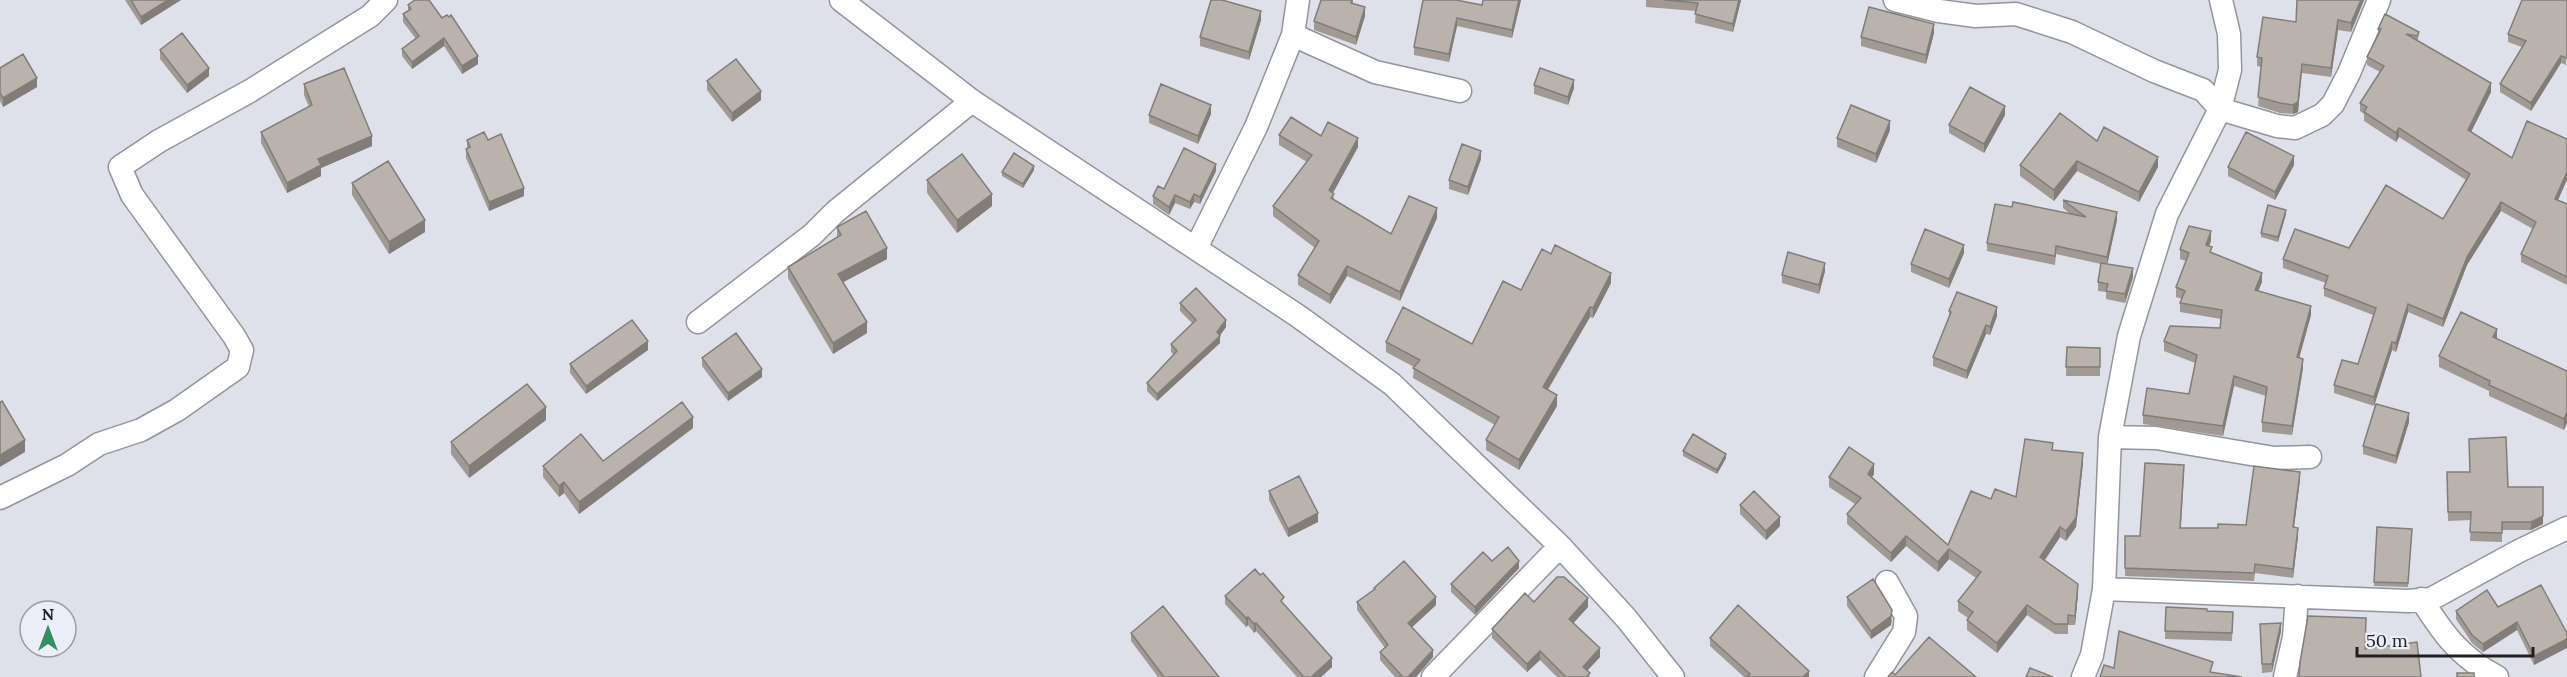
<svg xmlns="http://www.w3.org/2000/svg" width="2567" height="677" font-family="Lora,serif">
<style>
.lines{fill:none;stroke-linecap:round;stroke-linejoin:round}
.minor-casing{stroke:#93959d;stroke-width:25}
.minor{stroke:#fff;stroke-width:22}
.wall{fill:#a09994}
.shaded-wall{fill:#827d78}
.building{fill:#bab2ac;stroke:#827d78;stroke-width:1.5}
</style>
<rect width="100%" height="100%" fill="#dfe1ea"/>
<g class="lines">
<defs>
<path id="minor" d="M841 0 972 101 1298 316 1392 384 1560 546 1626 618 1673 677
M1895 0 1939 11 1976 16 2016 14 2072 32 2154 71 2203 90 2220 109 2277 126 2295 128 2322 115 2333 104 2349 73 2379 0
M1293 35 1375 72 1460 91
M1196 248 1256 127 1293 35 1298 0
M698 322 812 235 835 212 972 101
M2110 437 2156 438 2274 458 2310 457
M0 498 67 465 99 444 141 430 177 410 238 367 242 350 234 336 132 195 120 167 159 141 250 91 370 16 386 0
M2104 589 2408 601 2431 599 2519 551 2567 528
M2421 599C2444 635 2459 656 2497 677
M1433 677 1560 546
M1876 677 1904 632 1906 616 1887 582
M2083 677 2092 655 2104 589 2110 437 2129 336 2167 214 2220 109 2230 70 2229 34 2221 0
M2285 677 2294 637 2297 596"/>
</defs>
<use href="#minor" class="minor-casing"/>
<use href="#minor" class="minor"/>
</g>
<path class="wall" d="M125 0H181L141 25Z
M1353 0V4L1365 16 1356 45 1314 30V21Z
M1423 0 1482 5 1521 0 1512 38 1457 26 1449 62 1414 55V47Z
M1646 0H1741L1733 32 1695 23 1696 11 1646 7Z
M2297 0H2364L2351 32 2338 30 2331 77 2302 73 2298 112 2293 114 2280 113 2258 106 2261 67 2257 66V57L2296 22Z
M2567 0 2566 65 2561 63 2531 111 2500 92V84L2522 47 2508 42V34Z
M408 5 442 18 478 64 462 74 444 46 412 69 402 56V49L416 39 403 22V14L408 11Z
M1261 20 1249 60 1200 46V37Z
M2378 29 2419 32 2418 41 2491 92 2471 132 2558 200 2567 204V285L2521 262V254L2533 229 2501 211 2467 265 2443 327 2408 312 2396 352 2392 350 2374 406 2334 393V385L2358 364 2373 315 2324 296V288L2326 283 2283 268V259L2349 248 2443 219 2466 180 2399 137 2396 142 2364 121V114L2360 111V103L2380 72 2367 65V57L2378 34Z
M1934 33 1926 64 1861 46V37Z
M160 50 209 76 187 93 160 59Z
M0 68 37 87 3 107 0 101Z
M707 81 761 100 732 122 707 90Z
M304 84 372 146 321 168V176L287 193 261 143V132L309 107 304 95Z
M1534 85 1574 88 1568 105 1534 94Z
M1211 114 1198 144 1149 123V115Z
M2005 115 1984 153 1949 133V125Z
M1890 130 1876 163 1837 147V138Z
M1279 135 1321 136 1358 147 1333 193 1334 200 1391 234 1437 218 1400 301 1347 276 1330 304 1298 285V275L1315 248 1273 216V206L1307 162 1279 145Z
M467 140H488L524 196 489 211 466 158V149L467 148Z
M2097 141 2158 167 2139 202 2077 171 2054 201 2020 176V165Z
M1481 159 1468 195 1449 189V180Z
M2294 165 2275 200 2228 176V167Z
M1034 170 1023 188 1002 176V172Z
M1216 171 1200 204 1194 202 1190 209 1175 203 1169 215 1153 204V196Z
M927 180 992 206 957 233 927 193Z
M352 183 425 232 389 254 352 195Z
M2063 200 2117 220 2107 264 2133 277 2125 303 2106 299V292L2098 291V282L2101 264 2056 254 2055 265 1987 251V243L2012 207 2070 214 2063 208Z
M2286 214 2278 242 2261 237V233Z
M837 227 887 259 843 282 867 333 833 354 788 278V267L837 238Z
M2211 241 2209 246 2212 253 2262 282 2258 291 2311 315 2299 357 2303 368 2292 435 2262 432V422L2266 396 2234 386 2223 436 2143 424V415L2189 394 2195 363 2164 351V341L2220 328 2221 319 2180 312V303L2182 299 2176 297V287L2186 261 2180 259V249Z
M1964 253 1949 288 1911 272V264Z
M1825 271 1819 294 1782 283V275Z
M1611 283 1593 318 1590 317 1548 390 1557 406 1519 470 1486 450V440L1495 425 1413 378 1414 367 1386 352V342L1472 344Z
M1180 303 1226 327 1220 335V343L1157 401 1147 391V383L1174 355 1171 352V344L1193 324 1180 311Z
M1949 311 1997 316 1990 335 1986 334 1967 379 1933 366V357L1949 317Z
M2497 339 2567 371 2564 430 2489 396V391L2439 367V356Z
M2067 347 2100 348V376H2066Z
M648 350 586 394 570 373V364Z
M702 358 762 377 728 401 702 366Z
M546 420 469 478 451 454V442Z
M2409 422 2396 464 2363 454V446Z
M693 428 579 514 564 493 559 497 543 477V466L603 461Z
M2053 450 2083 463 2076 527 2066 541 2060 537 2045 560 2078 594 2075 625H2068V634H2055L2027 615 1997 653 1967 630V620L1968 618 1958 611V601L1976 578 1949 559 1938 572 1906 546 1891 562 1847 524V514L1855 504 1829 487V477L1874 474 1872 477 1948 545 1991 499 2016 497Z
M1683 451 1726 458 1717 474 1683 456Z
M2447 472 2508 487 2543 524 2531 530H2502V542L2470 541 2471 520 2448 521Z
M2184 474 2181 528H2218L2246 525 2300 480 2294 527 2298 536 2293 578 2255 573 2254 581 2125 576V536H2140Z
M1269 491 1318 522 1288 537 1269 500Z
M1740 505 1780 526 1766 540 1740 514Z
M2377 527 2412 529 2408 587 2374 586Z
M1492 561 1519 568 1475 615 1451 592V584Z
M1374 588 1436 605 1412 627 1433 657 1416 677H1395L1380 660V652L1385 648 1357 610V602L1374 590Z
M1225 596 1284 605 1332 667 1321 677H1297L1256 631 1254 633 1248 625 1246 627 1225 604Z
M1847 597 1892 619 1891 625 1871 639 1847 606Z
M1534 602 1588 607 1573 623 1600 657 1587 671 1590 677H1557L1540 660 1527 672 1492 638V629Z
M2166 607 2207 611 2233 612 2232 641 2165 639Z
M2498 607 2567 633 2534 665 2517 630 2483 652 2472 643 2456 619V611Z
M2260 624 2281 631 2272 672 2262 673Z
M1131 633 1219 677H1158L1131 641Z
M1710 638 1809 677H1744L1710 646Z"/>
<path class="shaded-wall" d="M168 0H181L141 25V17Z
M1519 0H1521L1512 38V30Z
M1739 0H1741L1733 32V24Z
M2361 0H2364L2351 32V23Z
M1365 7V16L1356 45V37Z
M1261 11V20L1249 60V52Z
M1457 18V26L1449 62V54Z
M2338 20V30L2331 77V68Z
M1934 24V33L1926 64V55Z
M444 38V46L412 69V62Z
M478 56V64L462 74V66Z
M2561 56V63L2531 111V103Z
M2302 64 2298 112 2293 114V105Z
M209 68V76L187 93V85Z
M37 78V87L3 107V98Z
M1574 80V88L1568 105V97Z
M2491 83V92L2468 138V130Z
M761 91V100L732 122V113Z
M1211 105V114L1198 144V136Z
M2005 106V115L1984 153V144Z
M1890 121V130L1876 163V154Z
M2399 128V137L2396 142V133Z
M372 136V146L321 168V176L287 193V183L318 159Z
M1358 138V147L1329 200V190Z
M1481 151V159L1468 195V187Z
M2294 156V165L2275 200V192Z
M2158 157V167L2139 202V192Z
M2077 161V171L2054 201V190Z
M1216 164V171L1200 204V197Z
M1034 166V170L1023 188V184Z
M2567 172V180L2555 207V199Z
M524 188V196L489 211V202Z
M992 194V206L957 233V220Z
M1194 194V202L1190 209V202Z
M1175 195V203L1169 215V207Z
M2501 202V211L2467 265 2443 327V319L2467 257Z
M1437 208V218L1400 301V292Z
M2286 210V214L2278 242V237Z
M2117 212V220L2107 266V257Z
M425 220V232L389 254V242Z
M2211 231V241L2206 254V245Z
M1964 245V253L1949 288V279Z
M887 248V259L838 285V274Z
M1825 263V271L1819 294V285Z
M1347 266V276L1330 304V295Z
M2133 268V277L2125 303V294Z
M1611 273V283L1593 318V308Z
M2262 273V282L2255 299V290Z
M2408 304V312L2396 352V343Z
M2311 306V315L2297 366V357Z
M1590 307V317L1543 397V387Z
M1997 307V316L1990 335V327Z
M1226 320V327L1219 337 1220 336V343L1157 401V394L1217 332Z
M867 322V333L833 354V343Z
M1986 325V334L1967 379V371Z
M2497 329V340L2493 337Z
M648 341V350L586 394V386Z
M2392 342V350L2374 406V397Z
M2303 359V368L2292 435V426Z
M762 369V377L728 401V393Z
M2234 376V386L2223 436V426Z
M1557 395V406L1519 470V460Z
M546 407V420L469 478V466Z
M2567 412V423L2564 430V419Z
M2409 413V422L2396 464V456Z
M693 417V428L579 514V502Z
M25 440V452L0 467V455Z
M2083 453V463L2076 527 2066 541V531Z
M1726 454V458L1717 474V470Z
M1874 464V474L1868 483V474Z
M2300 472V480L2293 535V527Z
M564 482V493L559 497V486Z
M1318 513V522L1288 537V529Z
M2543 516V524L2531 530V522Z
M1780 517V526L1766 540V531Z
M2060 527V537L2040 567V557Z
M2298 528V536L2293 578V569Z
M1906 536V546L1891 562V553Z
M1949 549V559L1938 572V562Z
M1519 561V568L1475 615V607Z
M2078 584V594L2075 625V616Z
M1436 597V605L1408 631V623Z
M1588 598V607L1569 628V619Z
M2027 605V615L1997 653V643Z
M1892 610 1891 625 1871 639V631Z
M1248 617V625L1246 627V618Z
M2517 622V630L2483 652V644Z
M1256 623V631L1254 633V624Z
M2281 623V631L2272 672V664Z
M2567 639V648L2534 665V656Z
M1600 648V657L1583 675V667Z
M1433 650V657L1416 677H1408Z
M1540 651V660L1527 672V664Z
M1332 658V667L1321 677H1311Z
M1809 671V677H1803Z"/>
<path class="building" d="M131 0H168L141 17Z
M415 0H429L442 18 447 15 449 17 451 15 478 56 462 66 444 38 412 62 402 49 419 36 403 14 411 9 408 5Z
M1211 0H1222L1261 11 1249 52 1200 37Z
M1321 0H1352L1351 3 1365 7 1356 37 1314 21Z
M1423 0H1456L1482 5 1483 0H1519L1512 30 1457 18 1449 54 1414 47Z
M1665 0H1739L1733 24 1695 14 1698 3Z
M2297 0H2361L2351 23 2338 20 2331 68 2302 64 2298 102 2293 105 2280 103 2258 97 2262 58 2257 57 2263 17 2296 22Z
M2522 0H2567V54L2566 58 2561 56 2531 103 2500 84 2526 41 2508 34Z
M1869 7 1934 24 1926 55 1861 37Z
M2385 14 2419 32 2417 36 2406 34 2491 83 2468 130 2512 158 2527 121 2567 139V172L2555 199 2567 204V277L2521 254 2536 222 2501 202 2467 257 2443 319 2408 304 2396 343 2392 342 2374 397 2334 385 2342 360 2358 364 2376 308 2324 288 2328 276 2283 259 2295 229 2349 248 2386 185 2443 219 2470 174 2399 128 2396 133 2364 112 2367 107 2360 103 2384 66 2367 57 2381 29H2378Z
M182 33 209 68 187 85 160 50Z
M23 54 37 78 3 98 0 93V68Z
M736 59 761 91 732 113 707 81Z
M344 68 372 136 318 159 321 165 287 183 261 132 312 105 304 84Z
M1540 68 1574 80 1568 97 1534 85Z
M1161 84 1211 105 1198 136 1149 115Z
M1970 87 2005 106 1984 144 1949 125Z
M1851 105 1890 121 1876 154 1837 138Z
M2060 113 2097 141 2104 127 2158 157 2139 192 2077 161 2054 190 2020 165Z
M1291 117 1321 136 1328 122 1358 138 1329 190 1334 194 1331 198 1391 234 1409 196 1437 208 1400 292 1347 266 1330 295 1298 275 1319 241 1273 206 1312 155 1279 135Z
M484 132 488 140 501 134 524 188 489 202 466 149 470 147 467 140Z
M2246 132 2294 156 2275 192 2228 167Z
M1462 144 1481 151 1468 187 1449 180Z
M1184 148 1216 164 1200 197 1194 194 1190 202 1175 195 1169 207 1153 196 1158 186 1164 189Z
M1014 153 1034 166 1023 184 1002 172Z
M962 154 992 194 957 220 927 180Z
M388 161 425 220 389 242 352 183Z
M2063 200 2117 212 2107 257 2056 246 2055 256 1987 243 1995 204 2012 207 2013 202 2086 217Z
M2268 205 2286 210 2278 237 2261 233Z
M866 211 887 248 838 274 867 322 833 343 788 267 841 235 837 227Z
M2189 226 2211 231 2206 245 2212 247 2210 252 2262 273 2255 290 2311 306 2297 357 2303 359 2292 426 2262 422 2267 387 2234 376 2223 426 2143 415 2147 388 2189 394 2197 355 2164 341 2170 326 2220 328 2222 310 2180 303 2185 291 2176 287 2189 253 2180 249Z
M1925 229 1964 245 1949 279 1911 264Z
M1555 245 1611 273 1593 308 1590 307 1543 387 1557 395 1519 460 1486 440 1499 417 1413 368 1420 360 1386 342 1403 307 1472 344 1503 281 1521 290 1542 249 1551 254Z
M1788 252 1825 263 1819 285 1782 275Z
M2101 263 2133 268 2125 294 2106 291 2108 284 2098 282Z
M1196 288 1226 320 1217 332 1220 336 1157 394 1147 383 1177 351 1171 344 1196 320 1180 303Z
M1957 292 1997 307 1990 327 1986 325 1967 371 1933 357 1951 312 1949 311Z
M2461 312 2497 329 2493 337 2567 371V412L2564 419 2489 385 2490 381 2439 356Z
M632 320 648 341 586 386 570 364Z
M736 333 762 369 728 393 702 358Z
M2067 347 2100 348V367H2066Z
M527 384 546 407 469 466 451 442Z
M2 401 25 440 0 455V402Z
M682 402 693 417 579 502 564 482 559 486 543 466 581 434 603 461Z
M2376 404 2409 413 2396 456 2363 446Z
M1693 434 1726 454 1717 470 1683 451Z
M2506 437 2508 487H2543V516L2531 522H2502V533L2470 532 2471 512H2448L2447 472H2470L2469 439Z
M2025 439 2053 443 2052 450 2083 453 2076 518 2066 531 2060 527 2040 557 2078 584 2075 616 2068 615V624H2055L2027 605 1997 643 1967 620 1973 612 1958 601 1981 572 1949 549 1938 562 1906 536 1891 553 1847 514 1861 498 1829 477 1849 447 1874 464 1868 474 1948 545 1971 491 1991 499 1995 489 2016 497Z
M2145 463 2184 465 2180 528H2218V524L2246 525 2254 466 2300 472 2293 527 2298 528 2293 569 2255 564 2254 573 2125 568V536H2140Z
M1299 476 1318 513 1288 529 1269 491Z
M1754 491 1780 517 1766 531 1740 505Z
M2377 527 2412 529 2408 583 2374 582Z
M1508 547 1519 561 1475 607 1451 584 1483 552 1492 561Z
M1404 561 1436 597 1408 623 1433 650 1408 677H1403L1380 652 1388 645 1357 602 1375 589 1374 588Z
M1255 569 1260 575 1263 573 1284 597 1281 601 1332 658 1311 677H1304L1256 623 1254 624 1248 617 1246 618 1225 596Z
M1557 577H1564L1588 598 1569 619 1600 648 1583 667 1590 673 1586 677H1566L1540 651 1527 664 1492 629 1525 593 1534 602Z
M1873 579 1892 610 1891 616 1871 631 1847 597Z
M2541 585 2567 633V639L2534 656 2517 622 2483 644 2472 635 2456 611 2487 590 2498 607Z
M1738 605 1809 671 1803 677H1747L1750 674 1710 638Z
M1163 606 1219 677H1164L1131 633Z
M2166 607 2207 609V611L2233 612 2232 633 2165 631Z
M2308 616 2366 618 2365 649 2417 642 2421 677H2299L2300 662Z
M2281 623 2272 664H2262L2260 624Z
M2119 631 2213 662 2210 672 2242 677H2100L2104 665 2114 668Z
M1929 637 1976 677H1888L1892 672 1895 675Z
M2030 668 2053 677H2026Z
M2457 673H2474V677H2457Z"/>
<g transform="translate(48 629)"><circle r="28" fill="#eceef7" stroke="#9a9ca2" stroke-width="1.5"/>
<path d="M0-4.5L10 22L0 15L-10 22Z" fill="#368d61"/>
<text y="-9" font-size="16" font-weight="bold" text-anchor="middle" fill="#1f2023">N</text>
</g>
<path d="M2357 647v9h176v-9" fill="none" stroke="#1f2023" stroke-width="3"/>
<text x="2366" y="647" font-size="18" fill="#1f2023" stroke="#eceef7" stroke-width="4.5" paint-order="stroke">50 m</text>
</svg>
